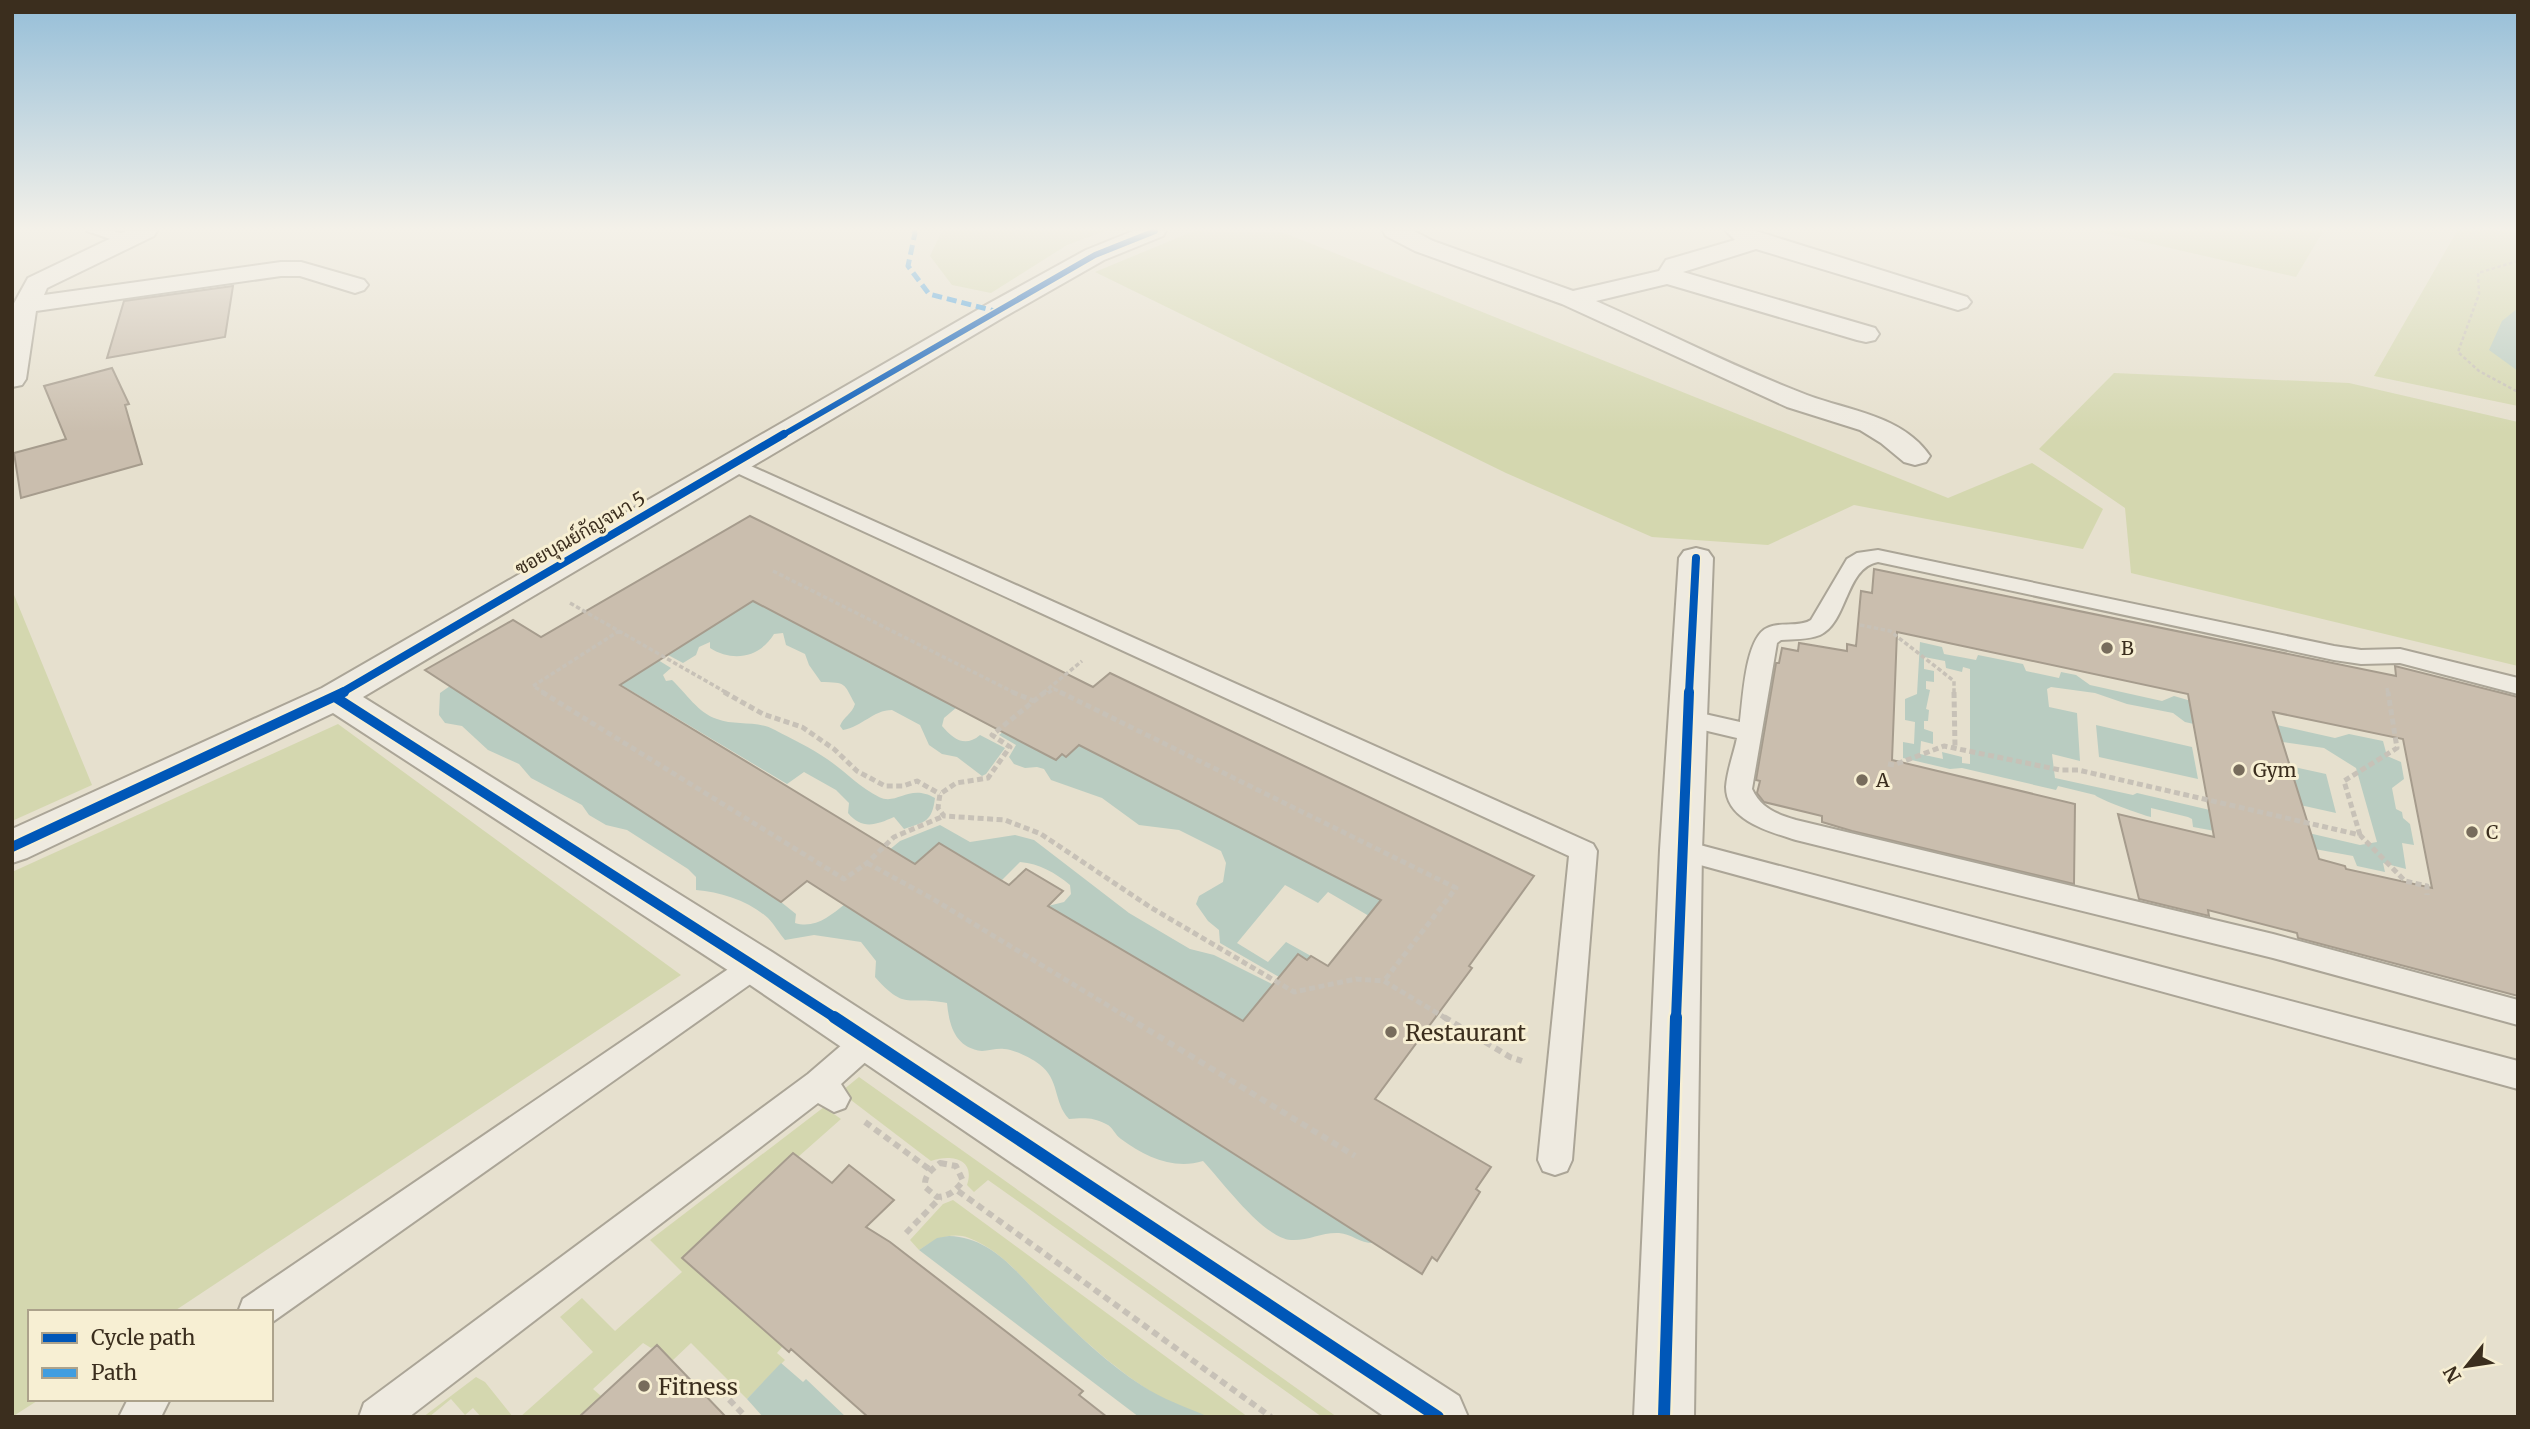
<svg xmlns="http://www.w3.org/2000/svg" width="2530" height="1429" font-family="Merriweather,Sarabun,serif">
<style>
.green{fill:#d4d7af}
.water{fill:#b9ccc1;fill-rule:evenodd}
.building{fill:#cabeae;stroke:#a69c8d;stroke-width:2;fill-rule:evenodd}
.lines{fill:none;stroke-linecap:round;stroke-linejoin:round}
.service-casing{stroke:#aba597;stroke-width:4}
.minor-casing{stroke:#aba597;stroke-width:4}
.path-far3{stroke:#c7c1b7;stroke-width:2.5;stroke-dasharray:3.5 2.5;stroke-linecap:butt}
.path-far2{stroke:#c7c1b7;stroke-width:3.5;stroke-dasharray:4.5 2.5;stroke-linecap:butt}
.path-far1{stroke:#c7c1b7;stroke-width:5;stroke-dasharray:6 3.5;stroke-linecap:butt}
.path{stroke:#c7c1b7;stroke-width:6;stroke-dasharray:7 5;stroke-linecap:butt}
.service{fill:#eeeae0;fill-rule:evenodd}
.minor{fill:#eeeae0;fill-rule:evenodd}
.quiet{stroke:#3f9de0;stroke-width:5;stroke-dasharray:10 5;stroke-linecap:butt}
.cycleway-far3-casing{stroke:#f7efd3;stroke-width:9}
.cycleway-far2-casing{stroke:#f7efd3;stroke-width:11}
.cycleway-far1-casing{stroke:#f7efd3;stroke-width:14}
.cycleway-casing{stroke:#f7efd3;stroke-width:17}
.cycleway-far3{stroke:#0057b8;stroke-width:6}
.cycleway-far2{stroke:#0057b8;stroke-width:8}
.cycleway-far1{stroke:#0057b8;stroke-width:10}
.cycleway{stroke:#0057b8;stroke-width:12}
.poi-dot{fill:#776c5c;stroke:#f7efd3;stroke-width:2.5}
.labels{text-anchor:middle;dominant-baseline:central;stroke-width:6;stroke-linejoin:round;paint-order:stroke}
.street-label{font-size:19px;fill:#3b2e1e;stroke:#f7efd3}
.poi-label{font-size:19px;fill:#3b2e1e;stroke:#f7efd3;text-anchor:start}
.near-poi-label{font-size:23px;fill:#3b2e1e;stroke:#f7efd3;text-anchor:start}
</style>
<rect width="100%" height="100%" fill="#e6e0ce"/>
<path class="green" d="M942 231H1105L1067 245 991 293 952 285 930 256Z
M1194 231 1282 232 1948 498 2032 463 2103 509 2083 549 1854 505 1768 545 1652 537 1506 473 1095 272Z
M2096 231H2323L2296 277Z
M2457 231H2518V406L2374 376Z
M2114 373 2349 383 2518 422V666L2131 573 2125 508 2039 449Z
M12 590 92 785 12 821Z
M338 724 681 975 173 1312H30V1399H40L12 1417V872Z
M859 1077 1337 1417H1322L988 1180 974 1192 967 1185C976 1158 950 1154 931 1161L843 1094V1090Z
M824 1107 841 1119 798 1157 793 1153 682 1258 783 1346 777 1353 785 1360 747 1399 691 1343 672 1361 657 1345 651 1348 643 1343 593 1389 601 1396 593 1404 603 1417H520L593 1352 560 1317 582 1298 615 1331 682 1272 650 1240Z
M953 1200 1248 1417C1236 1417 1223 1418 1211 1417 1161 1411 1087 1345 1053 1310 1027 1284 1005 1252 969 1238 951 1231 934 1240 919 1250L910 1240 943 1204Z
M476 1377 485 1382 513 1417H481L473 1408 465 1415 451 1399 429 1417H423Z"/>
<path class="water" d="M2518 308V371L2489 350 2502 321Z
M766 573 763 606 871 664 902 642 957 707 944 718 942 726C953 739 965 748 980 735L1005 748 986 774 982 776 957 757 942 754 929 745 920 725 892 710C873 710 862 727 843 730L840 726C843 717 852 714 855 704 843 682 847 683 821 682L809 665 805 654 786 645 783 633 774 634C760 657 734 663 710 648V642L699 647 696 655 683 663 668 655Z
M1920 642 1942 647 1944 654 1976 660 1978 655 2023 664 2026 671 2059 678 2061 672 2076 675 2090 685 2162 701 2174 696 2263 722 2335 738 2349 734 2383 741 2387 756 2401 762 2404 779 2392 788 2396 809 2402 812 2403 818 2410 824 2414 845 2402 843 2406 869 2383 863 2385 872 2357 866 2353 856 2193 827 2192 819 2188 817 2151 808V817C2142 815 2098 799 2095 795L2058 786 2056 790 1962 768 1950 769 1903 758V742L1914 744 1915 722 1905 720V699L1917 694ZM1924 657 1945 661 1946 668 1962 672 1963 667 1970 669V764L1962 763V757L1942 752 1943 759 1920 754 1921 741 1933 744V732L1924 729V721H1928L1929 710 1926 709 1930 690 1926 689V681L1934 682V671L1924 669ZM2051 687 2095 693 2127 704 2173 713 2185 722 2254 738 2324 748 2356 768 2377 842 2360 845 2137 793 2133 795 2055 778 2052 754 2080 761 2077 713 2049 707 2047 689Z
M658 660 671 668 663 675 666 681 672 680C686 693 698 713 717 719 735 726 757 720 775 730 792 739 811 748 827 759 845 771 859 787 879 797 897 806 909 783 935 798 932 822 925 822 904 829L894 817C876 825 862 830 848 813L849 803 836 790 804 772 787 784 593 668Z
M450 686 781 902 796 914 795 923C815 929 830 916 845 904L1322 1211 1355 1166 1375 1243C1361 1244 1352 1234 1339 1233 1322 1232 1308 1241 1291 1240 1263 1238 1222 1181 1203 1161 1174 1170 1145 1157 1121 1139 1115 1135 1113 1127 1106 1124 1093 1117 1083 1118 1069 1119 1053 1102 1060 1079 1039 1064 1031 1058 1013 1049 1004 1049 997 1048 989 1051 982 1051 955 1048 949 1025 947 1003 907 995 906 1012 875 977L876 961 861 942 814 935 785 940C779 933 774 924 768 918 749 901 721 892 696 890V877L688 869 627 830 606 825 589 815 582 805 531 778 519 764 488 750 462 726 445 723 439 715 440 693Z
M1050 693 1056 759 1062 754 1067 757 1079 745 1185 800 1214 773 1221 818 1340 879 1367 848 1383 901 1369 916 1328 892 1318 903 1285 885 1237 943 1268 962 1286 942 1311 956 1307 960 1298 955 1279 977 1220 943 1219 930 1208 921 1196 904 1199 896 1223 882 1226 863 1221 851 1179 830 1139 825 1102 798 1051 780 1044 769 1037 767 1025 768 1014 764 1009 757 1016 745 999 735Z
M2096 725 2192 747 2198 779 2099 757Z
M2275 763 2326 774 2336 813 2300 805Z
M940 825 970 842 1015 835 1034 840 1129 913 1173 939 1190 949 1214 955 1284 990 1405 1059 1377 1089 1315 1063 1048 906 1064 902 1071 894 1070 885C1054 872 1040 864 1020 862L1002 880 939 843 903 874 877 860 900 841Z
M949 1236C996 1237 1024 1282 1055 1312 1081 1338 1110 1365 1141 1385 1162 1399 1186 1407 1209 1417H1139L919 1250 937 1238Z
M781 1363 803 1382 806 1379 846 1417H763L747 1399Z"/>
<path class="building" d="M233 286 225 337 107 358 124 301Z
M112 368 129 404 125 405 142 464 21 498 14 453 66 439 44 386Z
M750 516 1093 687 1110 673 1534 876 1469 966 1472 968 1375 1099 1491 1167 1476 1189 1480 1192 1437 1261 1432 1257 1422 1274 807 881 781 902 425 670 513 620 541 637ZM753 601 1056 760 1062 754 1066 757 1079 745 1381 900 1328 966 1311 956 1307 960 1298 954 1243 1021 1048 906 1063 891 1026 869 1009 885 939 843 915 864 620 685Z
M1874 569 2396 676 2395 666 2518 697V996L2298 938 2297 933 2208 910 2209 916 2139 899 2118 814 2214 837 2188 694 1897 632 1892 760 2075 804 2074 884 1852 831 1822 822V816L1764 802 1757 793 1760 781 1756 780 1776 663H1779L1782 648 1798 651 1799 643 1847 651V644L1856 646 1861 591 1872 593ZM2273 712 2403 739 2432 888 2346 869 2345 866 2319 859Z
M793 1153 832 1183 849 1165 894 1200 866 1227 890 1242 1083 1391 1079 1395 1107 1417H868L791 1349 789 1352 682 1258Z
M657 1345 726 1417H579Z"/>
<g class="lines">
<defs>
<path id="service" d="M87 231H114L130 236 133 239 125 244Z
M733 458 1593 844 1597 851 1572 1160 1567 1171 1555 1175 1543 1171 1538 1160 1569 856 726 468 723 464 726 460Z
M1878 550 2334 646 2361 650 2400 649 2518 678V694L2400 663 2361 664 2334 660 1878 562C1845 568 1848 622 1820 635 1808 640 1793 639 1781 640L1777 643 1752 789C1761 808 1776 814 1796 820L2273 934 2518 1000V1025L2273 958 1796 840C1771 832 1726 821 1726 787 1727 771 1734 753 1737 738L1678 724 1675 718 1678 712 1687 710 1740 722C1743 700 1745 638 1767 628 1781 621 1798 628 1811 620L1847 559 1857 553Z
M1681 840 2518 1061V1089L1671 857 1667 850 1671 843Z
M756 953 766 957 771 965 766 973 271 1323V1312H238L243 1299 746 957Z
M869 1027 880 1031 884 1040 880 1049 841 1084 850 1098 845 1108 834 1112 818 1103 409 1417H359L364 1403 808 1074 858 1031Z
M128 1399H170L161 1417H119Z"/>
<path id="minor" d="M126 231H157L154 236 47 288 44 295 281 262H301L364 280 368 285 364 290 355 293 300 276H281L36 311 26 379 22 385 12 387V307L28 278Z
M1133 231H1166L1163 236 1104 260 1004 317 363 697 772 952 1459 1396 1468 1417H1385L740 978 333 713 27 858 12 863V829L322 688 986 305 1086 250Z
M1383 231H1414L1433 241 1573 291 1659 271 1666 260 1735 240 1726 231H1756L1967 297 1971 302 1967 307 1958 310 1756 249 1683 272 1875 328 1879 334 1875 340 1866 342 1857 340 1667 284 1596 301C1666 332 1736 368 1807 395 1850 411 1903 416 1930 456L1926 462 1915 465 1904 462 1881 443 1860 430 1787 407 1562 304 1415 251 1386 236Z
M1696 548 1708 551 1713 558 1702 850 1694 1417H1634L1660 850 1679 558 1684 551Z"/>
</defs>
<use href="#service" class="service-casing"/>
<use href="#minor" class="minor-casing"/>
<path class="path-far3" d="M2518 261 2478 273 2479 294 2458 352 2479 371 2518 392"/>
<path class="path-far2" d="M773 571 1015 693
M570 603 727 693
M1860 625 1890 631 1954 681V693
M2387 688 2388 693
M545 693 533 686 619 631
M1043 693 1082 661
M1048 693 1054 689 1063 693"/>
<path class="path-far1" d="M542 692 844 879 867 863 894 837 944 816
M724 692 763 714 802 727 834 749 857 771 885 786H903L917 781 940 794
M1012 692 1034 701
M1045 692 992 735 1010 747 988 778 956 783 940 794 938 808 944 816 1005 820 1041 834 1150 907 1294 992 1356 979 1384 981 1447 1019
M1060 692 1456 888 1384 981
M1954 692 1955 747
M1888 764 1894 765 1944 746 2060 770H2078L2360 835 2405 881 2427 886V895
M2360 835 2344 781 2397 748 2388 692
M867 863 933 899 1130 1019"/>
<path class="path" d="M1127 1017 1355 1156
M1444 1017 1510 1057 1522 1061
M865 1122 929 1169
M940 1163 956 1166 963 1181C955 1191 950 1196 937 1197L925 1187C924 1175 931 1170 940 1163Z
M958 1191 1271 1417
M906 1233 940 1198
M704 1394 714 1384 746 1417"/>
<use href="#service" class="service"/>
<use href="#minor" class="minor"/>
<path class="quiet" d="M913 231 915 233 908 266 929 294 995 311"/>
<defs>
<path id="cycleway-far3" d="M781 436 1095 255 1155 231"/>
<path id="cycleway-far2" d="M341 693 784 434
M1689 693 1696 558"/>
<path id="cycleway-far1" d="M335 697 837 1019
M12 847 344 692
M1676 1019 1689 692"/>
<path id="cycleway" d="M834 1017 1438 1417
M1664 1417 1676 1017"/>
</defs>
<use href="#cycleway-far3" class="cycleway-far3-casing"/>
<use href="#cycleway-far2" class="cycleway-far2-casing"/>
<use href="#cycleway-far1" class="cycleway-far1-casing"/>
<use href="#cycleway" class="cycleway-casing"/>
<use href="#cycleway-far3" class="cycleway-far3"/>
<use href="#cycleway-far2" class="cycleway-far2"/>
<use href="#cycleway-far1" class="cycleway-far1"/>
<use href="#cycleway" class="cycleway"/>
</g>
<linearGradient id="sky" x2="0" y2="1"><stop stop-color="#95bed8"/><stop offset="0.53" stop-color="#f4f1e9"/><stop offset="1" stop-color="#f4f1e9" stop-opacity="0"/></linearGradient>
<rect width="2530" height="432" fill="url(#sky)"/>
<g class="poi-dot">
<circle cx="2107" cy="648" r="7"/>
<circle cx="2239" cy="770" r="7"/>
<circle cx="1862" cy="780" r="7"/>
<circle cx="2472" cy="832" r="7"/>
<circle cx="1391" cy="1032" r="7"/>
<circle cx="644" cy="1386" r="7"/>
</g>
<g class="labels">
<g class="street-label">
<text transform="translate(580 533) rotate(-30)">ซอยบุณย์กัญจนา 5</text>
</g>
<g class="poi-label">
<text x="2121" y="648">B</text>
<text x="2253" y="770">Gym</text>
<text x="1876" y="780">A</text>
<text x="2486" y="832">C</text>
</g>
<g class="near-poi-label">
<text x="1405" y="1032">Restaurant</text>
<text x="658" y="1386">Fitness</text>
</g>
</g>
<rect width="2530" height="1429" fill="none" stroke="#3b2e1e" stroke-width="28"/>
<rect x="28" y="1310" width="245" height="91" fill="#f7efd3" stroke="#aca28b" stroke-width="2"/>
<rect x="42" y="1333" width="35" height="10" fill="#0057b8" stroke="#aca28b" stroke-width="2"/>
<text x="91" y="1345" font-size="21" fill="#3b2e1e">Cycle path</text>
<rect x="42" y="1368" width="35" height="10" fill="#3f9de0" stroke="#aca28b" stroke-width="2"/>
<text x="91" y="1380" font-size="21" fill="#3b2e1e">Path</text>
<g transform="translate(2467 1366) rotate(240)" stroke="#f7efd3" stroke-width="5" paint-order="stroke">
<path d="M0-5L12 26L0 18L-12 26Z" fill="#3b2e1e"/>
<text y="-10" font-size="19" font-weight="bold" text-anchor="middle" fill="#3b2e1e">N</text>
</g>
</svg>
